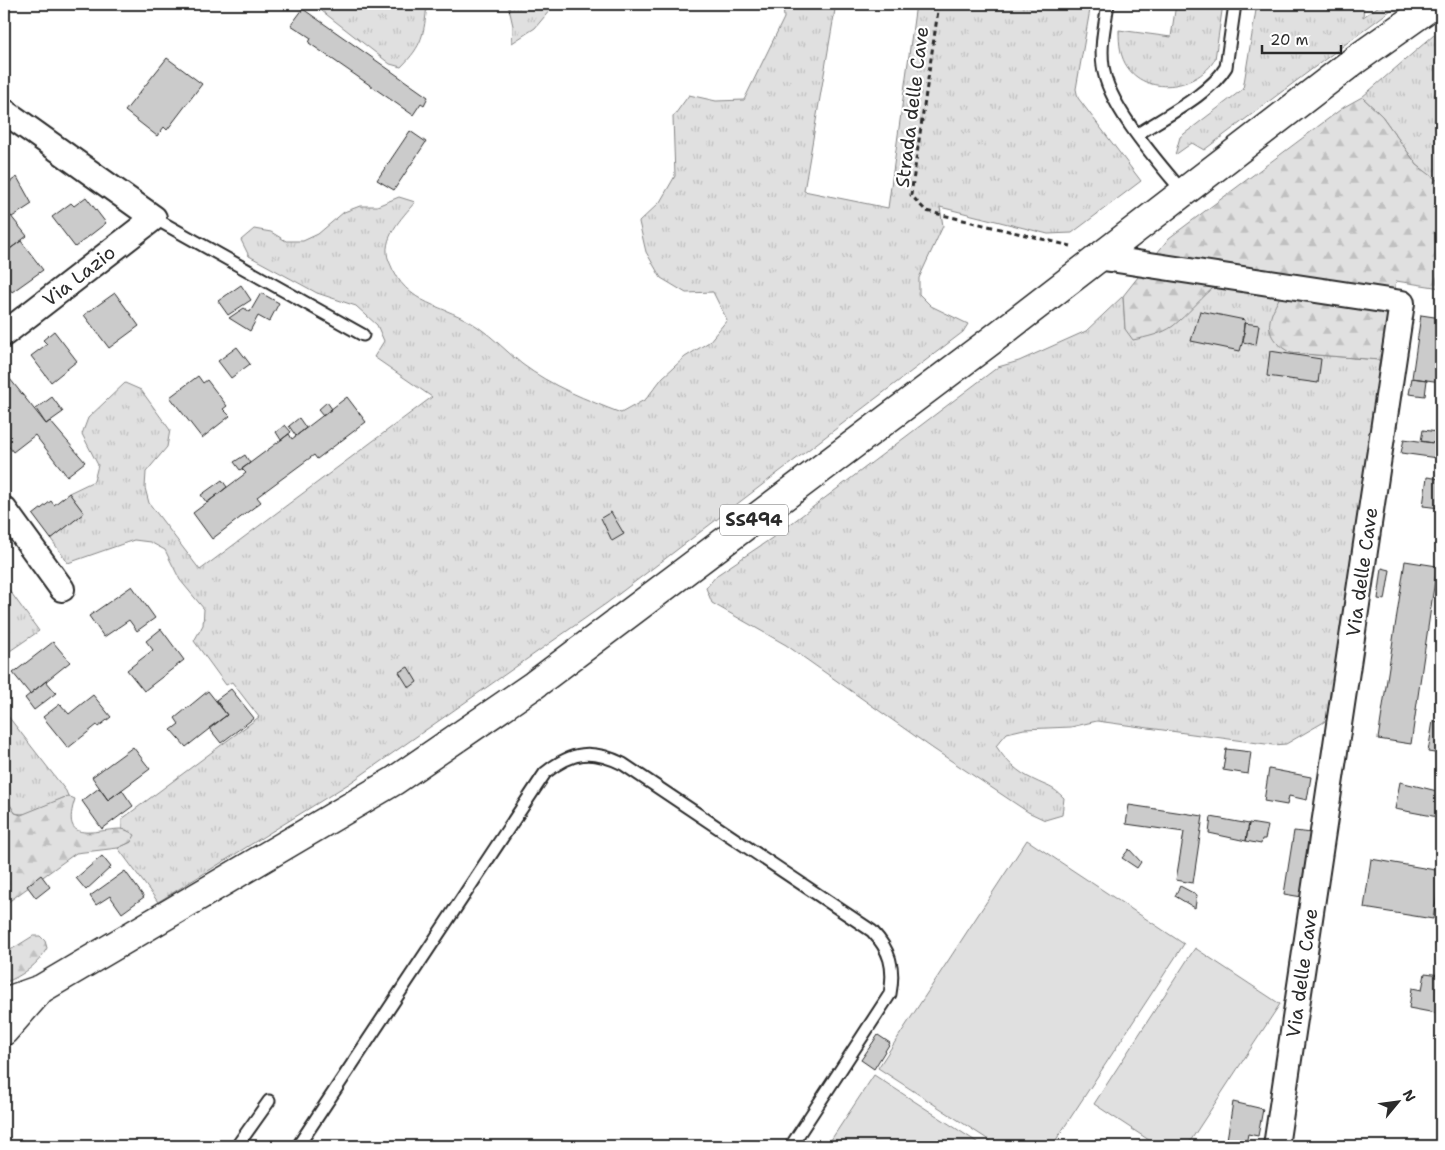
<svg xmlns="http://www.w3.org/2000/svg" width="1445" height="1150" font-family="'Shantell Sans',sans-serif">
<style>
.grass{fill:url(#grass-tufts);stroke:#868686}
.forest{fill:url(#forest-firs);stroke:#868686}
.pitch{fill:#e0e0e0;stroke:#868686}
.building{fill:#cbcbcb;stroke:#2b2b2b}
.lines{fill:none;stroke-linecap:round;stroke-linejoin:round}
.lane-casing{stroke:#2b2b2b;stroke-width:15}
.street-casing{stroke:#2b2b2b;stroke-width:28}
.primary-casing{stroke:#2b2b2b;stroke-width:31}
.path{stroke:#2b2b2b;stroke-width:3;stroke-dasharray:5 4;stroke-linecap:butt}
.lane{stroke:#fff;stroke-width:11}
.street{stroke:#fff;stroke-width:24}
.primary{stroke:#fff;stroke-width:28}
.labels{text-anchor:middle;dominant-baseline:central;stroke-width:4.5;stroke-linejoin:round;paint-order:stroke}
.shield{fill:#fff;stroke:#6b6b6b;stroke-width:1}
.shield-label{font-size:18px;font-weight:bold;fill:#2b2b2b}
.street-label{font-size:19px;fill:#2b2b2b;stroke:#fff}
</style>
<defs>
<pattern id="grass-tufts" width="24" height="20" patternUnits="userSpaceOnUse" patternTransform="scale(1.25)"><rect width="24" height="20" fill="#e0e0e0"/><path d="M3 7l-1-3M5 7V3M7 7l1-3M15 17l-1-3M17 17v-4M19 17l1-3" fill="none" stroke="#c0c0c0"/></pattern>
<pattern id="forest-firs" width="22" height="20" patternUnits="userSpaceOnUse" patternTransform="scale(1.25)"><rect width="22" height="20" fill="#e0e0e0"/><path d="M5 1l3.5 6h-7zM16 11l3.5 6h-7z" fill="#c0c0c0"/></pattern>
</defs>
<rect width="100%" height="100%" fill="#fff"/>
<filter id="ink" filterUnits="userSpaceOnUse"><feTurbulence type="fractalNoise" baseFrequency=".02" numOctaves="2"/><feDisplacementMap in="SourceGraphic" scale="10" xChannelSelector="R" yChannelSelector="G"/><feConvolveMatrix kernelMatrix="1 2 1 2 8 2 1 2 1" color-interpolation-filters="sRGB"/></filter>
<g filter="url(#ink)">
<path class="grass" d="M313 4H427C424 34 423 45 401 67L390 64Z
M508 4H555L535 28 512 43 513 26Z
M783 4H836L804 191 888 208 916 4H1091L1076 89 1078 98 1141 181 1072 233 1048 234 940 207 943 226 919 278V294L931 306 968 324 963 332 607 603 350 783 158 902 118 848 131 842 128 831 122 829V819L259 717 232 682 226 685 194 641 203 625 204 609 180 580 165 550 150 542 134 540 68 563 51 539 84 513 69 493 94 481 98 465 82 434 88 418 125 383 141 390 170 430 167 447 146 472 145 488 149 503 200 570 432 397 374 357 384 341 377 325 356 306 317 293 249 256 241 240 254 229 271 232 286 241H303L318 234 344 212 360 206H377L399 197 415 202C402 218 380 239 389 261 407 308 444 303 478 327 494 338 507 352 522 364 551 386 587 400 621 413L646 399 663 377 685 357 709 342 727 320 713 292 686 293 661 278 646 252 639 222 660 202 675 176 673 117 689 95 716 101 744 100 784 18Z
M1176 4H1223L1215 59C1199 88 1149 97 1128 68 1120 57 1119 44 1119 30L1171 37Z
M1257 4H1364L1363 17 1382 4H1399L1204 150 1192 143 1175 155 1180 137 1243 89Z
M1441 29V183L1440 184 1417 165 1382 116 1362 97Z
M1267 268 1279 274 1291 353 1380 360 1335 706 1324 722 1286 744 1273 745 1097 721 1071 727 1024 729 1007 733 996 746C1006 761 1017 772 1034 780 1048 787 1052 786 1064 798L1062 815 1045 820 1028 812 932 748 786 645 712 603 706 588 717 575 772 538 998 367 1019 361 1086 331 1123 296 1125 329 1193 307 1202 296 1225 278 1239 272Z
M4 583 39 631 4 655Z
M4 711 66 791 68 796C52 802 31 818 15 813L4 795Z"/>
<path class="forest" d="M1362 97 1382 116 1417 165 1441 183V288L1396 281 1380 360 1291 353C1256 334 1271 313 1286 286 1279 273 1273 268 1257 269 1215 274 1203 302 1173 326 1162 334 1147 337 1133 340L1125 329 1123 296 1169 238 1344 107Z
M4 795 15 813 21 815 68 796 75 799C60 845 93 830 120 829 125 829 130 832 135 835L131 842 118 848 76 853 4 905Z
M33 936H40L45 941 47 948C38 965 22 976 4 983V954Z"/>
<path class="pitch" d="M1027 840 1184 944 1052 1146H998L878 1068Z
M1195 948 1280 1004 1187 1146H1158L1094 1104Z
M874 1075 983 1146H827Z"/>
<path class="building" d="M303 9 428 97 424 105 421 103 413 115 309 43 311 38 291 25Z
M167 58 202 84 167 130 164 127 157 136 125 111Z
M410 131 426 142 394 190 377 180Z
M17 177 32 204 12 217 4 209V186Z
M86 197 106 223 75 247 52 217 71 203 74 206Z
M10 215 27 236 10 249 4 240V220Z
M21 241 43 270 12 292 4 281V253Z
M241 285 251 300 228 315 218 301Z
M115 293 139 326 109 348 84 315Z
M261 293 279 303 269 322 258 316 250 331 229 318 244 308 250 312Z
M1200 311 1245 320 1243 332 1245 333 1240 351 1191 341Z
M1421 315 1441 318 1436 350H1441V382L1412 378Z
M1440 322H1441V350H1436Z
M1244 323 1259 325 1256 345 1243 342Z
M54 331 77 361 51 382 31 356 47 344 43 340Z
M237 347 250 364 231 378 218 361Z
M1270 351 1321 359 1318 383 1267 376Z
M6 374 46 424 50 421 85 462 67 476 35 435 13 452 4 440V376Z
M198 376 203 383 207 380 227 406 223 409 230 416 202 438 170 397Z
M1412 378 1427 380 1425 396 1409 394Z
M52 397 63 412 46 424 36 409Z
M347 397 366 422 317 459 314 455 257 497 261 502 212 539 193 513 246 473 242 469 289 434 292 439Z
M327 402 332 409 323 416 318 410Z
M299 418 306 428 296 436 289 426Z
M285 425 291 432 281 440 276 432Z
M1423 430 1437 432 1436 435 1441 436V461L1437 460 1440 444 1421 441Z
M1404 439 1440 444 1437 458 1401 453Z
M245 455 250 463 240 470 234 462Z
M1427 477 1441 479V514H1439L1440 508 1423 506Z
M222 480 227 487 207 503 201 495Z
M69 493 84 513 51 539 33 515 51 501 54 505Z
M611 512 624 534 612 541 601 518Z
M1405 561 1437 566 1411 744 1378 739Z
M1382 568 1390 570 1385 600 1378 599Z
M132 586 155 618 137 631 129 620 104 637 89 616Z
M161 629 184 660 144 691 127 670 153 650 146 641Z
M53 642 70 662 30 694 13 673Z
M408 667 417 682 409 688 399 672Z
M46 681 56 693 34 710 25 698Z
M231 689 254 718 221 743 209 728 227 715 216 700Z
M208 691 227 715 186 747 171 730 179 724 175 718Z
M93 695 111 717 98 727 97 725 68 748 43 717 60 704 69 714Z
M1433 721 1441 722V754L1428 752Z
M133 747 150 769 108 800 92 777Z
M1226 749 1251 752 1248 774 1223 770Z
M1269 769 1311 777 1307 800 1289 796 1287 805 1264 801Z
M1400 782 1441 792 1438 817 1395 809Z
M99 788 108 800 122 790 133 806 102 829 82 801Z
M1129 805 1203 816 1193 883 1176 880 1184 832 1126 824Z
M1211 817 1249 824 1246 841 1209 833Z
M1249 823 1268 826 1265 839H1262L1261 844 1246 841Z
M1294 831 1312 833 1302 897 1284 894Z
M1129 849 1141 862 1137 868 1122 858Z
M102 856 111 867 86 890 76 878Z
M1371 859 1441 871 1433 919 1364 908Z
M125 871 144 897 122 913 110 896 96 905 90 896Z
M41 875 50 887 36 898 27 886Z
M1180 886 1197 895 1195 908 1175 896Z
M1425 973 1441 975V1014L1409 1008 1412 988 1422 990Z
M878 1035 890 1043 874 1069 861 1060Z
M1233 1102 1263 1109 1258 1136 1248 1134 1246 1144H1252V1146H1226Z"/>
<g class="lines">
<defs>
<path id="lane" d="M1108 4C1105 24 1100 45 1103 66 1107 105 1158 162 1183 192
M1138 134C1165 116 1209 95 1226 67L1235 4
M154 218 363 335
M237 1146 269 1101
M298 1146 545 773C572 751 592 749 623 764L872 931C890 950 895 967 890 994L791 1146"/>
<path id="street" d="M4 111 154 218 4 334
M1097 257 1402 303 1276 1146
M4 509 62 589"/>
<path id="primary" d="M4 1002 41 989 394 781 534 685 992 340 1355 60 1434 4
M4 1031 40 990"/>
</defs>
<use href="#lane" class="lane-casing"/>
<use href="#street" class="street-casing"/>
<use href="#primary" class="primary-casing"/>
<path class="path" d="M939 4 911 195 926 211 1071 246"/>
<use href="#lane" class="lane"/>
<use href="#street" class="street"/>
<use href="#primary" class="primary"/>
</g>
</g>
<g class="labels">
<rect class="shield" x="720" y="504.5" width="68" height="31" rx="4"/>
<g class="shield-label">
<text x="754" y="520">SS494</text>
</g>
<g class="street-label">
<text transform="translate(912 107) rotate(-83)">Strada delle Cave</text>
<text transform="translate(79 276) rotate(-38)">Via Lazio</text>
<text transform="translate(1362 572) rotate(-82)">Via delle Cave</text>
<text transform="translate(1302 973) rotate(-82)">Via delle Cave</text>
</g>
</g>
<rect width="1445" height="1150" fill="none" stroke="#fff" stroke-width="20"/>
<rect x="10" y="10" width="1425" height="1130" fill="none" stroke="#2b2b2b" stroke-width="2" filter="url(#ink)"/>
<g transform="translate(1398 1102) rotate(61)" stroke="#ffffff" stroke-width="4" paint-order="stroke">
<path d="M0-4L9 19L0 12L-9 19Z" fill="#2b2b2b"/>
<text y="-8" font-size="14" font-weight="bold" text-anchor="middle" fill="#2b2b2b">N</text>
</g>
<path d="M1262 45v8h79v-8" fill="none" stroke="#2b2b2b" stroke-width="2.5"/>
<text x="1270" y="45" font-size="15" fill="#2b2b2b" stroke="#ffffff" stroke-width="4" paint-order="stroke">20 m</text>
</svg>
